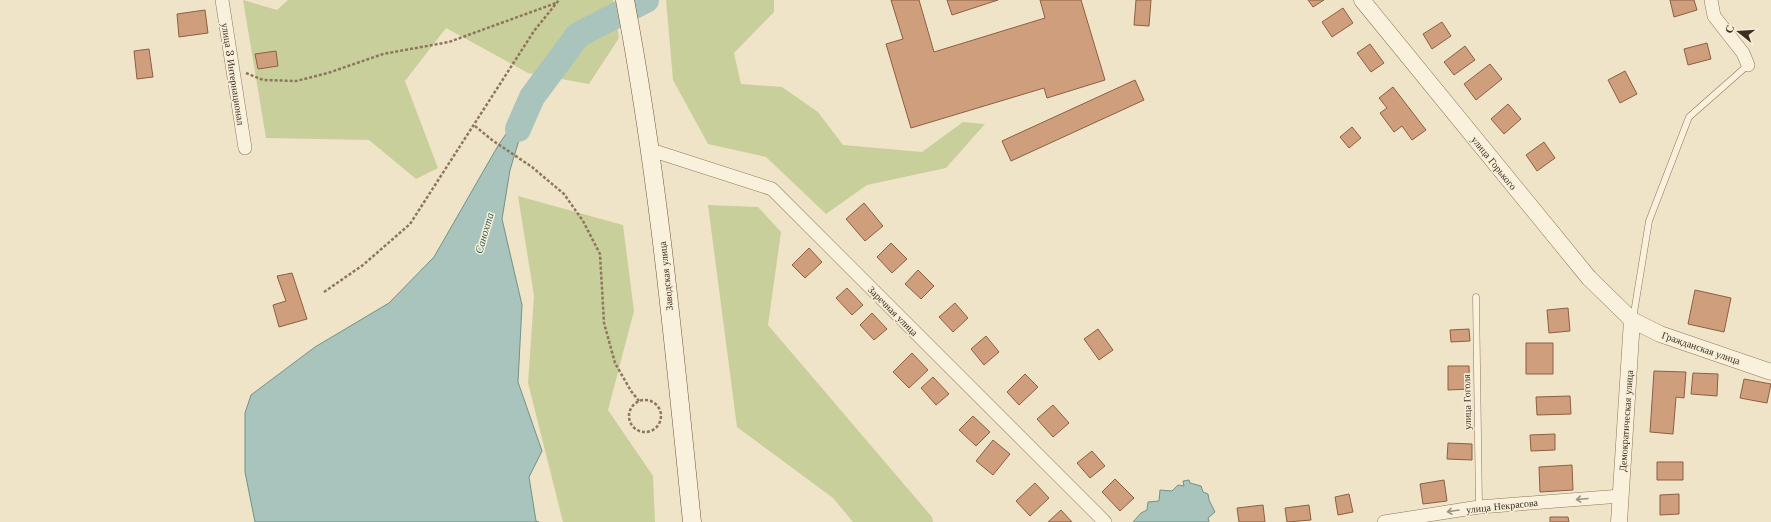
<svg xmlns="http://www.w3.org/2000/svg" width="1771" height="522" font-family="'Libre Baskerville',serif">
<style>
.green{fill:#c9cf9b}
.water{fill:#a9c4bc;stroke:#6f938a}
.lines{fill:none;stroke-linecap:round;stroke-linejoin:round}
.river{stroke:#a9c4bc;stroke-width:26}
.building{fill:#cf9f7d;stroke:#8d5f41}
.service-casing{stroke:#8d765c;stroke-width:7}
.minor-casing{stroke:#8d765c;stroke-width:14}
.tertiary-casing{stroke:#8d765c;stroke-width:17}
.secondary-casing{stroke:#6f573f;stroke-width:19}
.path{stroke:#8d765c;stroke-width:2.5;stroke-dasharray:3 2;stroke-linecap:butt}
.service{stroke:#faf1dc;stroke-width:6}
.minor{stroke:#faf1dc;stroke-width:13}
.tertiary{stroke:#faf1dc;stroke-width:16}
.secondary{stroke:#faf1dc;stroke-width:18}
.oneway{stroke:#9c907e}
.labels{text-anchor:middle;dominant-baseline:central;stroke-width:3;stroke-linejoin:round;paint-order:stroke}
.street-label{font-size:10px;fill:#3d2e20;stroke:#f7eed8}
.water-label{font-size:11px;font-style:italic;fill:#2f5d5a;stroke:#f7eed8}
</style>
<rect width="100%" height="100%" fill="#f0e4c8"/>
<path class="green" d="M243 0 277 10 288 0H613L619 38 589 84 528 73 446 28 405 81 438 168 416 179 369 140 266 138Z
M666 0H774V12L734 53 741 84 782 87 818 112 843 145 922 152 963 122 985 124 946 168 867 185 826 214 766 157 708 144 673 80Z
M518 196 623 225 634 311 608 410 653 476 655 522H563L528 383 534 296Z
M708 205 758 207 781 232 768 325 932 517 933 522H853L833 498 737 427Z"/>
<path class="water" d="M532 97 510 170 502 219 522 305 518 382 542 451 529 477 536 521 539 522H255L245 472V413L251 395 315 347 389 303 434 257 499 144Z
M1189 480 1190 483 1201 486 1203 492 1208 494 1209 500 1215 512 1208 518 1209 522H1133L1141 513 1147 510 1148 502 1159 501 1160 490 1172 491 1178 485 1184 486 1183 481Z"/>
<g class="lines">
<path class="river" d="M518 129 532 97 578 35 646 0"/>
</g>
<path class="building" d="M891 0H919L934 52 1045 18 1040 0H1081L1105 80 1047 98 1044 88 911 128 886 44 903 39Z
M947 0H998L952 15Z
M1136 0H1151L1149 26 1134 25Z
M1308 0H1324L1313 7Z
M1670 0H1694L1697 10 1674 17Z
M1343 8 1353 23 1332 37 1322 22Z
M205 10 208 33 179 37 177 14Z
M1442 22 1451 36 1432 49 1423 34Z
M1707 43 1711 59 1688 65 1684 49Z
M1370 44 1384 63 1371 72 1357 53Z
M1465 46 1475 60 1454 75 1444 62Z
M149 49 153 77 137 79 134 51Z
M276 51 278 66 258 69 255 54Z
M1490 64 1502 79 1476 100 1464 84Z
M1625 71 1637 94 1620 103 1608 80Z
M1135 80 1144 100 1011 161 1002 141Z
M1393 87 1426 130 1412 140 1402 126 1394 132 1380 113 1387 108 1379 98Z
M1508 104 1521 119 1504 134 1491 119Z
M1352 127 1361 138 1349 148 1340 137Z
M1544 142 1555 158 1537 171 1526 155Z
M864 203 883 226 865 241 846 219Z
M891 243 907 259 892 273 877 257Z
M809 248 822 262 805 278 792 265Z
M918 270 934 286 921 299 905 284Z
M292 273 307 319 279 327 273 305 286 301 277 276Z
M847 288 863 305 852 315 836 298Z
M1695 290 1731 298 1724 332 1688 324Z
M955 303 968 318 953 332 939 317Z
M1568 308 1570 331 1549 333 1547 310Z
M872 313 887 329 874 340 860 325Z
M1098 329 1113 350 1099 360 1084 339Z
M1469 329 1470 341 1451 342 1450 330Z
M986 336 999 352 984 365 971 349Z
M1526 343H1553V374H1526Z
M912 353 928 370 909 388 893 372Z
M1448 366H1469L1470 389 1448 390Z
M1654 371 1686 372 1684 398 1676 397 1673 434 1650 432Z
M1693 373 1718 374 1717 396 1691 394Z
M1025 374 1038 387 1019 405 1007 392Z
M933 377 949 394 936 405 921 388Z
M1744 379 1771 384 1767 403 1740 398Z
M1570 396 1571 414 1537 415 1536 397Z
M1053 405 1069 423 1053 437 1037 419Z
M973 416 990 432 976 446 959 430Z
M1555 434V450L1531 451 1530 435Z
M993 440 1010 454 993 475 976 461Z
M1448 443 1472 444V460L1447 459Z
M1092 451 1105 466 1090 478 1077 463Z
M1657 462H1683V480H1657Z
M1572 465 1573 490 1540 492 1539 467Z
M1115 479 1134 498 1120 511 1102 492Z
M1444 480 1447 501 1423 504 1420 484Z
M1035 483 1049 498 1030 516 1016 501Z
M1349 494 1353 512 1338 515 1335 497Z
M1679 494V514L1660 515V495Z
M1263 505 1265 522H1239L1237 508Z
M1309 505 1311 520 1287 522 1285 508Z
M1061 510 1072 522H1048Z
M1550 517H1568L1569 522H1550Z"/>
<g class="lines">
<defs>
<path id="service" d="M1476 297 1479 507
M1633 319 1649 221 1689 117 1748 65"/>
<path id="minor" d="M222 0 245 148
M1711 0 1714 16 1743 53 1748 65
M651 150 772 189 1105 522
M1384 522 1479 507 1621 496"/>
<path id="tertiary" d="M1362 0 1589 278 1632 320 1660 334 1771 372
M1619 522 1632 320"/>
<path id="secondary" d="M625 0C658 173 674 347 692 522"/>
</defs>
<use href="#service" class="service-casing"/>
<use href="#minor" class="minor-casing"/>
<use href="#tertiary" class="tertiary-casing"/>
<use href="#secondary" class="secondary-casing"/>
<path class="path" d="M246 73 263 80 296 81 328 73 383 54 449 42 556 3
M475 126 492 140 532 167 564 194 583 221 600 254 604 323 615 363 631 391 639 401
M324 292 363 265 410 224 534 31 559 0
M629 416a16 16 0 1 1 32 0a16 16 0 1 1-32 0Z"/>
<use href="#service" class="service"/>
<use href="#minor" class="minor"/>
<use href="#tertiary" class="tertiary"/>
<use href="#secondary" class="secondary"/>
</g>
<defs><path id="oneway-shaft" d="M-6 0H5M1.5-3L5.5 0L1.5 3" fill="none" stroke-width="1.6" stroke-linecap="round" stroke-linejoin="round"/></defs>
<g class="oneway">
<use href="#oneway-shaft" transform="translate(1582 499) rotate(175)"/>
<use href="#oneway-shaft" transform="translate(1453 511) rotate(171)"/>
</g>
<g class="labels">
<g class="street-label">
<text transform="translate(233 74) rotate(81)">улица 3 Интернационал</text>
<text transform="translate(1494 163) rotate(51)">улица Горького</text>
<text transform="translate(666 276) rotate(-96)">Заводская улица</text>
<text transform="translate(893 311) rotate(45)">Заречная улица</text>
<text transform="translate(1701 348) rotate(19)">Гражданская улица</text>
<text transform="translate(1467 402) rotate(-91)">улица Гоголя</text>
<text transform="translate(1626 421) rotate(-86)">Демократическая улица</text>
<text transform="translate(1502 506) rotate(-6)">улица Некрасова</text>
</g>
<g class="water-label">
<text transform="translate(484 233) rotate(-74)">Санохта</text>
</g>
</g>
<g transform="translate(1739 32) rotate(287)" stroke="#f7eed8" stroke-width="3" paint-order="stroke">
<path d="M0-3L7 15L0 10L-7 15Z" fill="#3d2e20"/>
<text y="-6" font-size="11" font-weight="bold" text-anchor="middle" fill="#3d2e20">С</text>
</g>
</svg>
